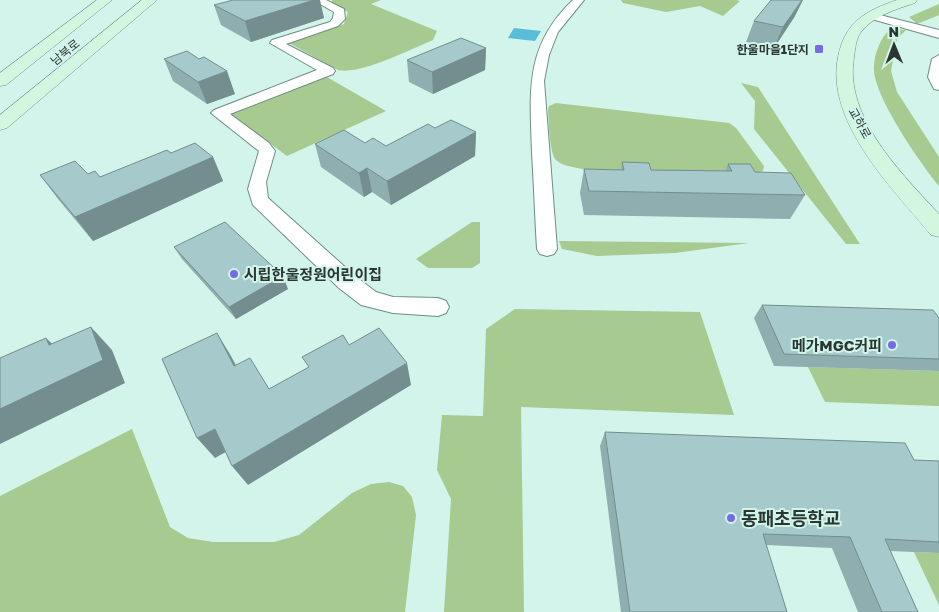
<svg xmlns="http://www.w3.org/2000/svg" width="939" height="612" font-family="'Golos Text','Noto Sans KR',sans-serif">
<style>
.green{fill:#a6ca90}
.water{fill:#59bcd9}
.lines{fill:none;stroke-linecap:round;stroke-linejoin:round}
.street-casing{stroke:#6e8d85;stroke-width:2}
.secondary-casing{stroke:#6e8d85;stroke-width:1}
.street{fill:#fff;fill-rule:evenodd}
.secondary{fill:#d3f6e1;fill-rule:evenodd}
.wall{fill:#8faeaf}
.shaded-wall{fill:#748d8e}
.building{fill:#a6cacb;stroke:#748d8e}
.poi-dot{fill:#776ae5;stroke:#d2f4eb;stroke-width:2}
.labels{text-anchor:middle;dominant-baseline:central;stroke-width:4;stroke-linejoin:round;paint-order:stroke}
.far-poi-label{font-size:12px;font-weight:bold;fill:#293632;stroke:#d2f4eb;text-anchor:end}
.far-street-label{font-size:12px;fill:#293632;stroke:#d2f4eb}
.poi-label{font-size:15px;font-weight:bold;fill:#293632;stroke:#d2f4eb;text-anchor:start}
.near-poi-label{font-size:18px;font-weight:bold;fill:#293632;stroke:#d2f4eb;text-anchor:start}
</style>
<rect width="100%" height="100%" fill="#d2f4eb"/>
<path class="green" d="M332 0H381L371 4 437 31 433 40C411 49 361 75 338 70L289 43 344 24 348 12 332 3Z
M621 0H736L740 1 723 16 700 6 666 12 623 3Z
M939 4V15L917 24 909 17Z
M890 29 906 30 897 39 891 71 897 92 939 157V186C921 164 872 94 874 67 874 54 881 37 890 29Z
M325 76 386 111 287 156 229 113Z
M741 83 758 87 860 244H846L754 129 755 101Z
M556 103 729 123 736 128 764 166 763 171 756 173 582 169C573 167 563 166 556 160 549 152 549 121 548 110L549 106Z
M472 222H480V263L472 268H428L416 259Z
M559 241 749 243 675 253 597 256 562 249Z
M515 309 700 312 734 415 521 407 524 612H444L451 499 437 470 442 415 483 416 486 329Z
M808 367 939 371V406L825 402Z
M132 429 170 527 188 538 213 542H274L299 535 352 493 371 484 389 482 403 486 412 497 416 515 405 612H0V496Z
M914 552 939 553V605Z"/>
<path class="water" d="M514 28 541 31 535 41 508 38Z"/>
<g class="lines">
<defs>
<path id="street" d="M313 0H326L344 9 345 19 338 26 286 44 333 68 335 71 333 74 230 114 269 143 275 151 266 182 268 198 355 276 376 292 393 297 438 298 446 301 449 307 446 313 438 316 393 313 361 305 339 288 253 205 248 189 259 151 211 113 214 110 317 70 270 43 272 40 330 22 333 18 334 12Z
M573 0H584L558 32 549 55 544 81 557 249 554 254 547 256 540 254 537 249C535 217 534 185 532 153 530 92 524 46 573 0Z
M872 13 939 30V38L868 18 866 16Z
M939 55V90L934 89 928 77 932 59Z"/>
<path id="secondary" d="M97 0H112L6 85 0 86V73Z
M142 0H157L7 128 0 130V115Z
M897 0H917L915 3C897 9 873 16 861 32 856 39 855 49 854 58 844 117 902 174 939 214V237L931 235C893 189 825 122 838 57 845 22 865 11 897 0Z"/>
</defs>
<use href="#street" class="street-casing"/>
<use href="#secondary" class="secondary-casing"/>
<use href="#street" class="street"/>
<use href="#secondary" class="secondary"/>
</g>
<path class="wall" d="M214 5 324 18 251 42 221 25Z
M795 16 774 48 746 42 754 21Z
M486 48 485 70 433 94 409 82 407 60Z
M164 59H199L235 94 207 104 173 81Z
M435 128 476 132 475 156 391 205 372 192 364 197 321 167 315 144 365 143 386 146Z
M171 153 213 157 223 181 93 241 58 199 40 175 88 174 100 177Z
M622 162 651 170 725 171 728 164 755 172 805 195 790 219 584 215 580 193 584 169 621 170Z
M174 247 288 289 236 319 182 259Z
M762 305 939 318V371L774 366 754 318Z
M605 432 914 460 939 461V553L890 551 918 612H858L832 548 766 545 787 612H621L600 446Z"/>
<path class="shaded-wall" d="M314 0H320L324 18 251 42 245 21Z
M802 0H803L795 16 774 48 783 27Z
M486 48 485 70 433 94 432 72Z
M227 71 235 94 207 104 198 82Z
M476 132 475 156 391 205 387 181Z
M213 157 223 181 93 241 75 217Z
M367 168 372 192 364 197 359 173Z
M283 276 288 289 236 319 229 307Z
M91 327 112 350 125 383 0 444V409Z
M217 333 231 356 248 388 234 366Z
M46 338 70 361 49 345Z
M407 363 411 385 248 485 232 466Z
M215 429 231 449 215 458 197 438Z"/>
<path class="building" d="M233 0H314L245 21 214 5Z
M771 0H802L783 27 754 21Z
M461 38 486 48 432 72 407 60Z
M187 51 199 59 204 57 227 71 198 82 164 59Z
M451 120 476 132 387 181 367 168 359 173 315 144 344 130 365 143 373 138 386 146 428 124 435 128Z
M195 143 213 157 75 217 40 175 75 161 88 174 95 171 100 177 167 150 171 153Z
M622 162 649 163 651 170 732 171 728 164H750L755 172 791 173 805 195 589 191 584 169 624 170Z
M225 222 283 276 229 307 174 247Z
M762 305 933 310 939 318V359L784 354Z
M91 327 103 360 0 409V358L46 338 49 345Z
M379 328 407 363 232 466 215 429 197 438 162 359 217 333 234 366 250 358 269 389 309 367 302 357 343 335 349 345Z
M605 432 905 443 914 460 939 461V542L885 539 918 612H882L850 537 763 534 787 612H630Z"/>
<g class="poi-dot">
<rect x="814" y="44" width="10" height="10" rx="2.5"/>
<circle cx="234" cy="274" r="5"/>
<circle cx="892" cy="345" r="5"/>
<circle cx="731" cy="518" r="5"/>
</g>
<g class="labels">
<g class="far-poi-label">
<text x="809" y="49">한울마을1단지</text>
</g>
<g class="far-street-label">
<text transform="translate(65 52) rotate(-39)">남북로</text>
<text transform="translate(860 123) rotate(61)">교하로</text>
</g>
<g class="poi-label">
<text x="244" y="274">시립한울정원어린이집</text>
<text x="882" y="345" text-anchor="end">메가MGC커피</text>
</g>
<g class="near-poi-label">
<text x="741" y="518">동패초등학교</text>
</g>
</g>
<g transform="translate(894 45) rotate(359)" stroke="#d2f4eb" stroke-width="4" paint-order="stroke">
<path d="M0-4L9 19L0 12L-9 19Z" fill="#293632"/>
<text y="-8" font-size="14" font-weight="bold" text-anchor="middle" fill="#293632">N</text>
</g>
</svg>
